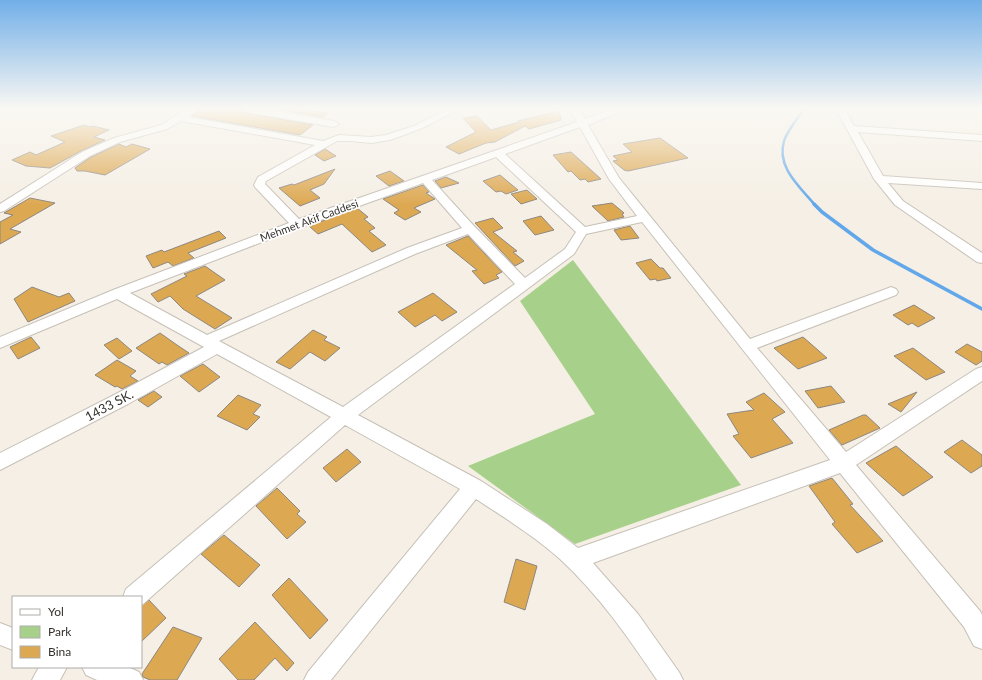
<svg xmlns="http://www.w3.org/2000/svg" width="982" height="680" font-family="Lato,sans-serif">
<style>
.green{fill:#a7d18b}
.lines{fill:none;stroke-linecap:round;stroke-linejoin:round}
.stream-far1{stroke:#61a7e9;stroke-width:2.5}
.stream{stroke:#61a7e9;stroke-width:3.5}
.building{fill:#dda852;stroke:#8d877f}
.minor-casing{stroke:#c6c0b7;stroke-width:2}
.minor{fill:#fff;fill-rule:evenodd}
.labels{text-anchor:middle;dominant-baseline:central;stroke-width:3.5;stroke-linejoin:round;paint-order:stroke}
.far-street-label{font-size:11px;fill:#35322e;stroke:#fff}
.street-label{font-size:13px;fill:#35322e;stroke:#fff}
</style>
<rect width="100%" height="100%" fill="#f5efe5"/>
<path class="green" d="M573 260 741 485 575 544 468 466 595 414 520 301Z"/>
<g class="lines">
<path class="stream-far1" d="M804 109C798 118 787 131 784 141 776 167 800 187 815 205"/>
<path class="stream" d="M814 204 822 212 873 250 982 309"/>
</g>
<path class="building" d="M200 109H242L247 113 313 125 300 135 192 116Z
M277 109H298L328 113 323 117Z
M559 111 561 120 529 129 525 126 495 142 486 143 459 154 446 147 476 132 463 118 477 116 491 130 519 122 518 121Z
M84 125 89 127 93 126 109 130 94 137 105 140 81 151 50 168 26 166 12 160 30 152 36 155 65 142 51 136Z
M660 138 688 158 628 171 624 170 613 161 618 160 613 156 632 152 623 144Z
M119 144 126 147 132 144 150 149 105 175 85 171H77L75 168 91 157Z
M325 149 336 156 324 161 315 155Z
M571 152 601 179 588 182 585 179 580 180 571 171 568 172 553 155Z
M335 169 324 184 310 190 320 198 300 206 279 188 292 184 294 185Z
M390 171 404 181 389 186 376 176Z
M500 175 518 190 506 194 501 191 496 192 483 181Z
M446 177 459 183 441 188 435 181Z
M423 185 429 192 426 193 435 199 414 208 421 212 405 220 394 213 399 210 383 199Z
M527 190 537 199 521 204 511 194Z
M30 198 55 203 10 229 21 232 0 244V222L13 215 4 213Z
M612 203 624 213 622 214 624 217 608 221 592 206Z
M357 208 368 217 364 219 375 228 369 231 386 245 372 252 342 224 318 234 309 226Z
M541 216 554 230 535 235 523 221Z
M493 218 503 228 493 232 517 251 513 252 524 261 515 266 475 223Z
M630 226 639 238 621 240 614 230Z
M219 231 226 238 188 253 194 258 173 266 168 262 153 268 146 256 162 250 164 252Z
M468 236 502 272 496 275 499 278 484 284 472 271 477 270 446 245Z
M651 259 660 268H663L671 278 657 281 656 279 650 280 636 263Z
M205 266 225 280 196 296 232 318 215 329 183 309 170 296 158 302 151 294 187 276 184 274Z
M32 287 59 297 69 293 75 301 28 322 14 299Z
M433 293 457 312 442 321 435 315 415 327 398 312Z
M914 305 935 318 918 327 912 323 908 325 893 315Z
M313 330 327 337 324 340 340 348 325 361 310 352 290 369 276 362Z
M160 333 177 345 189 353 167 365 162 362 159 364 136 348Z
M31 337 40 348 18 359 10 347Z
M803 337 827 358 798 369 774 348Z
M117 338 132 351 119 359 104 345Z
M967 344 982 352V361L976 365 955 352Z
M913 348 945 372 926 380 894 356Z
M117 360 136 371 130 376 138 381 122 389 117 386 115 387 95 375Z
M203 364 220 377 199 392 180 376Z
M831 386 845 402 818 408 805 391Z
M154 391 162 397 148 407 138 400Z
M917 392 901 412 888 404Z
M764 393 785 412 772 419 793 443 751 458 733 436 739 434 727 414 754 410 746 402Z
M238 395 261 405 253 414 260 417 247 430 217 416Z
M863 415H866L880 428 842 445 829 430Z
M962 440 982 455V466L971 473 944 452Z
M896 446 933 477 903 496 866 463Z
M347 449 361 462 336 482 323 468Z
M832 478 853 504 850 505 883 541 857 553 832 524 835 522 809 486Z
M277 488 300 511 297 514 306 522 287 539 256 506Z
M224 535 260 565 239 587 201 554Z
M516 559 537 566 525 610 504 602Z
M289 578 328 620 310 639 272 595Z
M149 600 166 618 141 642V606Z
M255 622 294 663 287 671 275 658 254 680H238L219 659Z
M173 627 202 638 177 680H150L143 677 142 674Z"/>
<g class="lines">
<defs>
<path id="minor" d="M187 109H198L188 117 323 141 339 135 371 137 386 135 414 126 448 109H460L420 129 390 140 371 143 350 141H337L266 181 265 184 299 219 577 122 570 109H579L585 119 613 109H627L588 125 619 178 750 339 886 289 891 287 896 289 898 292 896 295 757 348 846 452 976 369 982 367V381L856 465 980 611 982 615V649L974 646 964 627 840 473 593 563 638 614 679 672 683 680H657C628 637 598 594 560 559 534 536 505 518 476 499L331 680H304L308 672 460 489 345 425 142 605 141 597H123L126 589 331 417 217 354 128 404 0 470V453L116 394 204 347 117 299 0 348V337L113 290 289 223 255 187 254 185 258 177 315 145 181 121 167 129 120 142 90 156 4 211 0 212V204L82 152 114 138 161 125ZM580 127 609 179 637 216 585 227 505 154ZM496 157 576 232 565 249 525 278 474 226 432 180ZM423 183 462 228 407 248 207 335 130 293 301 227ZM642 222 830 460 578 548 547 524 481 481 358 415 574 254 586 234ZM468 234 515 284 343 407 219 341 415 254Z
M243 109H265L334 121 339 124 334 127 247 112Z
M462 109H482C477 113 467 113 462 109Z
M836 109H845L854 126 982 135V141L858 132 883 176 982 183V189L888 183 903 201 982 253V263L977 262 895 205 874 179Z
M0 623 13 628V650L0 645Z
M39 667H67L60 680H32Z
M82 667H128L139 672 143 680H97L86 675Z"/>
</defs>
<use href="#minor" class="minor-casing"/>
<use href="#minor" class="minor"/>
</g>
<linearGradient id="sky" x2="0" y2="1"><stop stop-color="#72afe8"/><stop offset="0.53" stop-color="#faf8f3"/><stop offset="1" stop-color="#faf8f3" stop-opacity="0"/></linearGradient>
<rect width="982" height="205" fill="url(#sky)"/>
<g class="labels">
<g class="far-street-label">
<text transform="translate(309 220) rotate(-20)">Mehmet Akif Caddesi</text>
</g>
<g class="street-label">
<text transform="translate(109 405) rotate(-28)">1433 SK.</text>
</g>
</g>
<rect x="12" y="596" width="130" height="72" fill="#ffffff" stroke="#aeadab"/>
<rect x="20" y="609" width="20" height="6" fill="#ffffff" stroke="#aeadab"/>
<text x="48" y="616" font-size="12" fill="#35322e">Yol</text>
<rect x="20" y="626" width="20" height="12" fill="#a7d18b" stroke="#aeadab"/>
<text x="48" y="636" font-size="12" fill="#35322e">Park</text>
<rect x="20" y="646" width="20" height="12" fill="#dda852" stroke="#aeadab"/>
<text x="48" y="656" font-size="12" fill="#35322e">Bina</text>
</svg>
